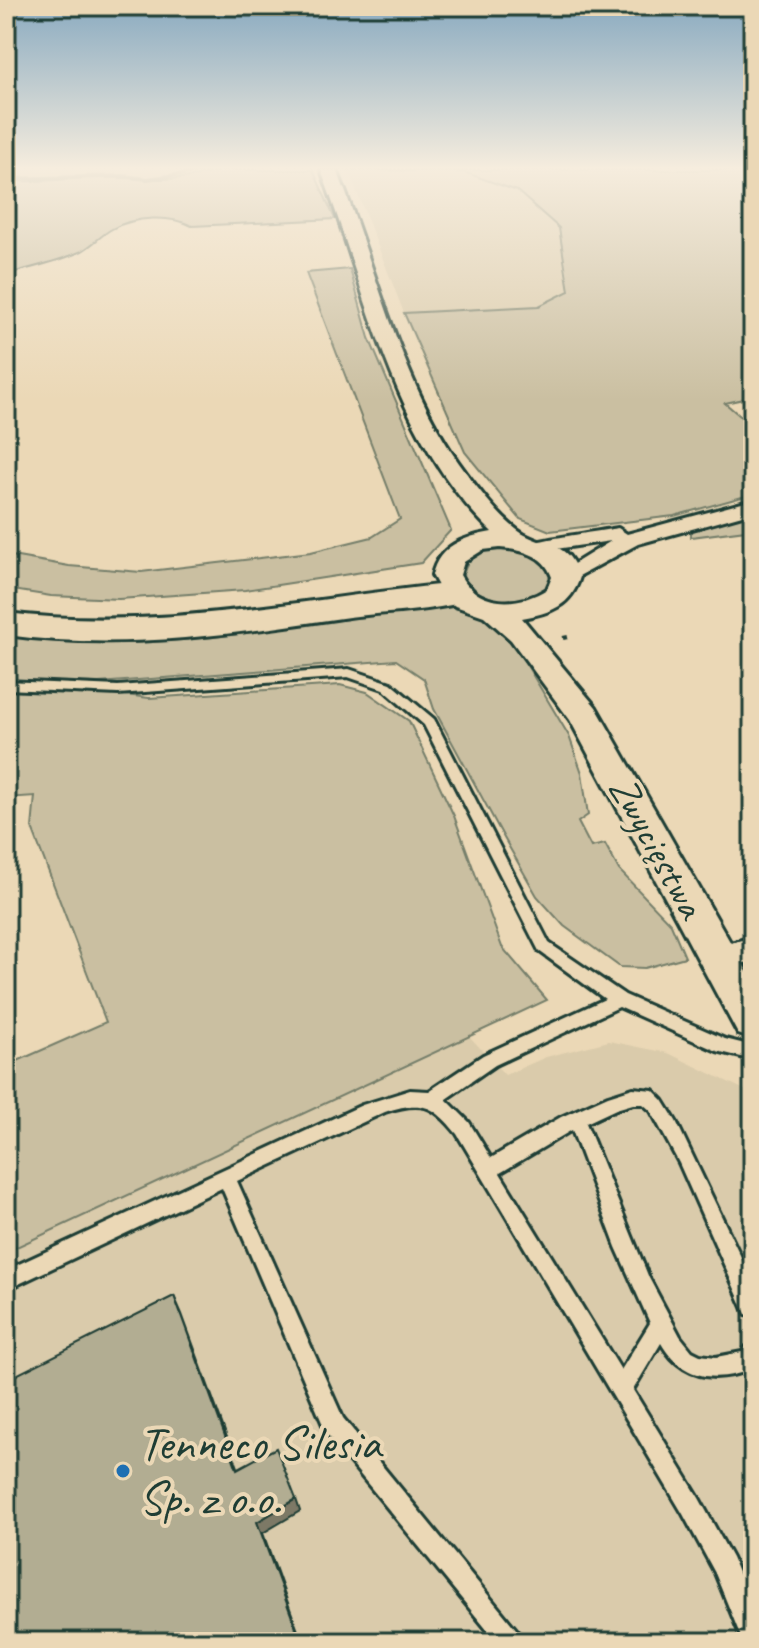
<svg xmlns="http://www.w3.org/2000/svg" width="759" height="1648" font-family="Caveat,sans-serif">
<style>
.built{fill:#dacbab}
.green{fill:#cabfa1;stroke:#747e6a;stroke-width:2}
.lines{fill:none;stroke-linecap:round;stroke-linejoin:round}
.stream{stroke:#697563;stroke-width:4}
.lane-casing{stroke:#1f3d34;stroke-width:6}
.street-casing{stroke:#1f3d34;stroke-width:6}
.secondary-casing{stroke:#1f3d34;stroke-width:6}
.highway-casing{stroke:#1f3d34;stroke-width:6}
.path{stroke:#1f3d34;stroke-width:4;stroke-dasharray:5 5;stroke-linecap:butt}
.lane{fill:#ebd8b6;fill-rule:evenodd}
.street{fill:#ebd8b6;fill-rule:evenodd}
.secondary{fill:#ebd8b6;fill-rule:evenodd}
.highway{fill:#ebd8b6;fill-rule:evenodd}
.shaded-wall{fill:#7d7966;stroke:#1f3d34;stroke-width:2}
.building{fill:#b2ad92;stroke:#1f3d34;stroke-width:2}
.poi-dot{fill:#1f6fb2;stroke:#ebd8b6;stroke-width:3}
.labels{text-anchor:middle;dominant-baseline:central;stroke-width:8;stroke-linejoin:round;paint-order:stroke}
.street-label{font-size:40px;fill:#1f3d34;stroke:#ebd8b6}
.near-poi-label{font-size:48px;fill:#1f3d34;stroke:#ebd8b6;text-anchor:start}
</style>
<rect width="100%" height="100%" fill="#ebd8b6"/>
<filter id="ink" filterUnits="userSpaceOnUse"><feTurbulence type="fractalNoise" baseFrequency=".0125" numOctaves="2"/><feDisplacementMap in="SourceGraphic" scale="16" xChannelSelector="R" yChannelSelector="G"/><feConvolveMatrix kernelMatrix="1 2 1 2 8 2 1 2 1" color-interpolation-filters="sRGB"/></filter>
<g filter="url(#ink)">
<path class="built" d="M6 170H197L146 177 124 174 31 178 6 177Z
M349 172H464L517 191 559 228 569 290 539 306 404 313Z
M469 1036 505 1075 546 1057 609 1041 668 1053 753 1094V1642H6V1252Z"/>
<path class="green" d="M223 170H313L335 219 192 226C170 215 135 216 112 229 101 235 93 245 82 251 60 261 38 266 15 272L6 287V181C46 183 85 176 124 178 158 180 190 180 223 170Z
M348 170H753V397L725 403 753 427V494L674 516 550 531 520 519 465 452 404 313 539 306 569 291 559 228 517 191 464 172Z
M350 269 369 338 451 530 421 563 245 590 119 599 51 596 6 589V555L69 566 141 572 311 552 372 537 400 519 306 273Z
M753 510V529L691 537V526Z
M502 549C522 550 544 555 551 576 543 613 475 606 463 575L468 561 486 551Z
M440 603 498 622 513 642 569 736 582 773 588 815 578 822 591 847 605 844 619 870 671 924 685 957 645 968 620 967 564 926 537 896 504 838 434 709 424 679 396 660 99 683 17 681 149 698 340 685 367 692 409 721 454 816 502 947 547 1000 6 1252V1066L106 1022 32 828 35 796 6 798V635C149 660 299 623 440 603Z"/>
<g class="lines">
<path class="stream" d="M6 179 123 176 147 179 211 170"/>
<defs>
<path id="lane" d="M349 669 391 683 434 719 549 943 625 995 725 1039 753 1046V1060L717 1051 619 1007 495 1065 446 1099 469 1122 491 1158 561 1117 608 1096 633 1088 653 1090 663 1100 676 1121 740 1255 753 1284V1317L746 1314 679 1163 651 1111 643 1104H633L616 1109 586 1123 649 1278 680 1336 692 1351 700 1355 716 1357 742 1352 746 1347 753 1344V1369C716 1383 682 1380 661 1343L633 1390 699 1498 732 1558 753 1609V1642H743L715 1573 683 1514 457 1134C433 1104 421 1100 385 1112L237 1181 343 1418 520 1634 524 1642H497L327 1434 222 1188 6 1290V1270L362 1105 410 1090 429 1091 483 1055 605 999 539 951 424 725 383 689 348 677 118 694 6 689V681L118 686ZM572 1130 616 1247 650 1323 621 1370 500 1173Z"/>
<path id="street" d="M753 500V512L638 544 566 583 559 581 556 577 559 573 611 541 535 552 525 546C531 540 603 531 618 528L627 534Z
M753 937V961L718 969 708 965 704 957 708 949Z"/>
<path id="secondary" d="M321 170H337C376 266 399 378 459 463 475 485 502 522 525 535 553 550 566 540 580 577 571 606 551 613 522 618L596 707 753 982V1039L738 1034 570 720 511 640 484 616 455 606 443 595 432 575C439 545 464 537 492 532 392 436 368 295 321 170ZM500 548C522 550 544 554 552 577L547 589C519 607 478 608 460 575L464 562 483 550Z"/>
<path id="highway" d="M458 583 470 587 476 594 470 601C431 611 389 612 349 617 231 634 125 651 6 635V613C161 632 305 598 458 583Z"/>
</defs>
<use href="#lane" class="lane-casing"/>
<use href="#street" class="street-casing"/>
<use href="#secondary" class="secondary-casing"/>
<use href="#highway" class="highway-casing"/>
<path class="path" d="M563 638 568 637"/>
<use href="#lane" class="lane"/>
<use href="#street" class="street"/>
<use href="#secondary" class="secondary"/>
<use href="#highway" class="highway"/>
</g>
<path class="shaded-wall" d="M174 1296 182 1314 243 1481 237 1469Z
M296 1499 300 1511 263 1533 302 1642H301L257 1522Z"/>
<path class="building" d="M174 1296 237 1469 276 1448 296 1499 257 1522 301 1642H6V1380Z"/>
</g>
<linearGradient id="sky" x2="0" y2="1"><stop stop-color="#89aac0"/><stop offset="0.42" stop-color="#f6edde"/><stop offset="1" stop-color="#f6edde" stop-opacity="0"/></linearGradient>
<rect width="759" height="400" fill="url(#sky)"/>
<circle class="poi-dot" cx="123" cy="1471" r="8"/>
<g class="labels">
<g class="street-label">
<text transform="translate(657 847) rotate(61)">Zwycięstwa</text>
</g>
<g class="near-poi-label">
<text x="139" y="1443">Tenneco Silesia<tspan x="139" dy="55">Sp. z o.o.</tspan></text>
</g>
</g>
<rect width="759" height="1648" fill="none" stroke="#ebd8b6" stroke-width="32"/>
<rect x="16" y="16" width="727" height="1616" fill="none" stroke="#1f3d34" stroke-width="3" filter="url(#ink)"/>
</svg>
